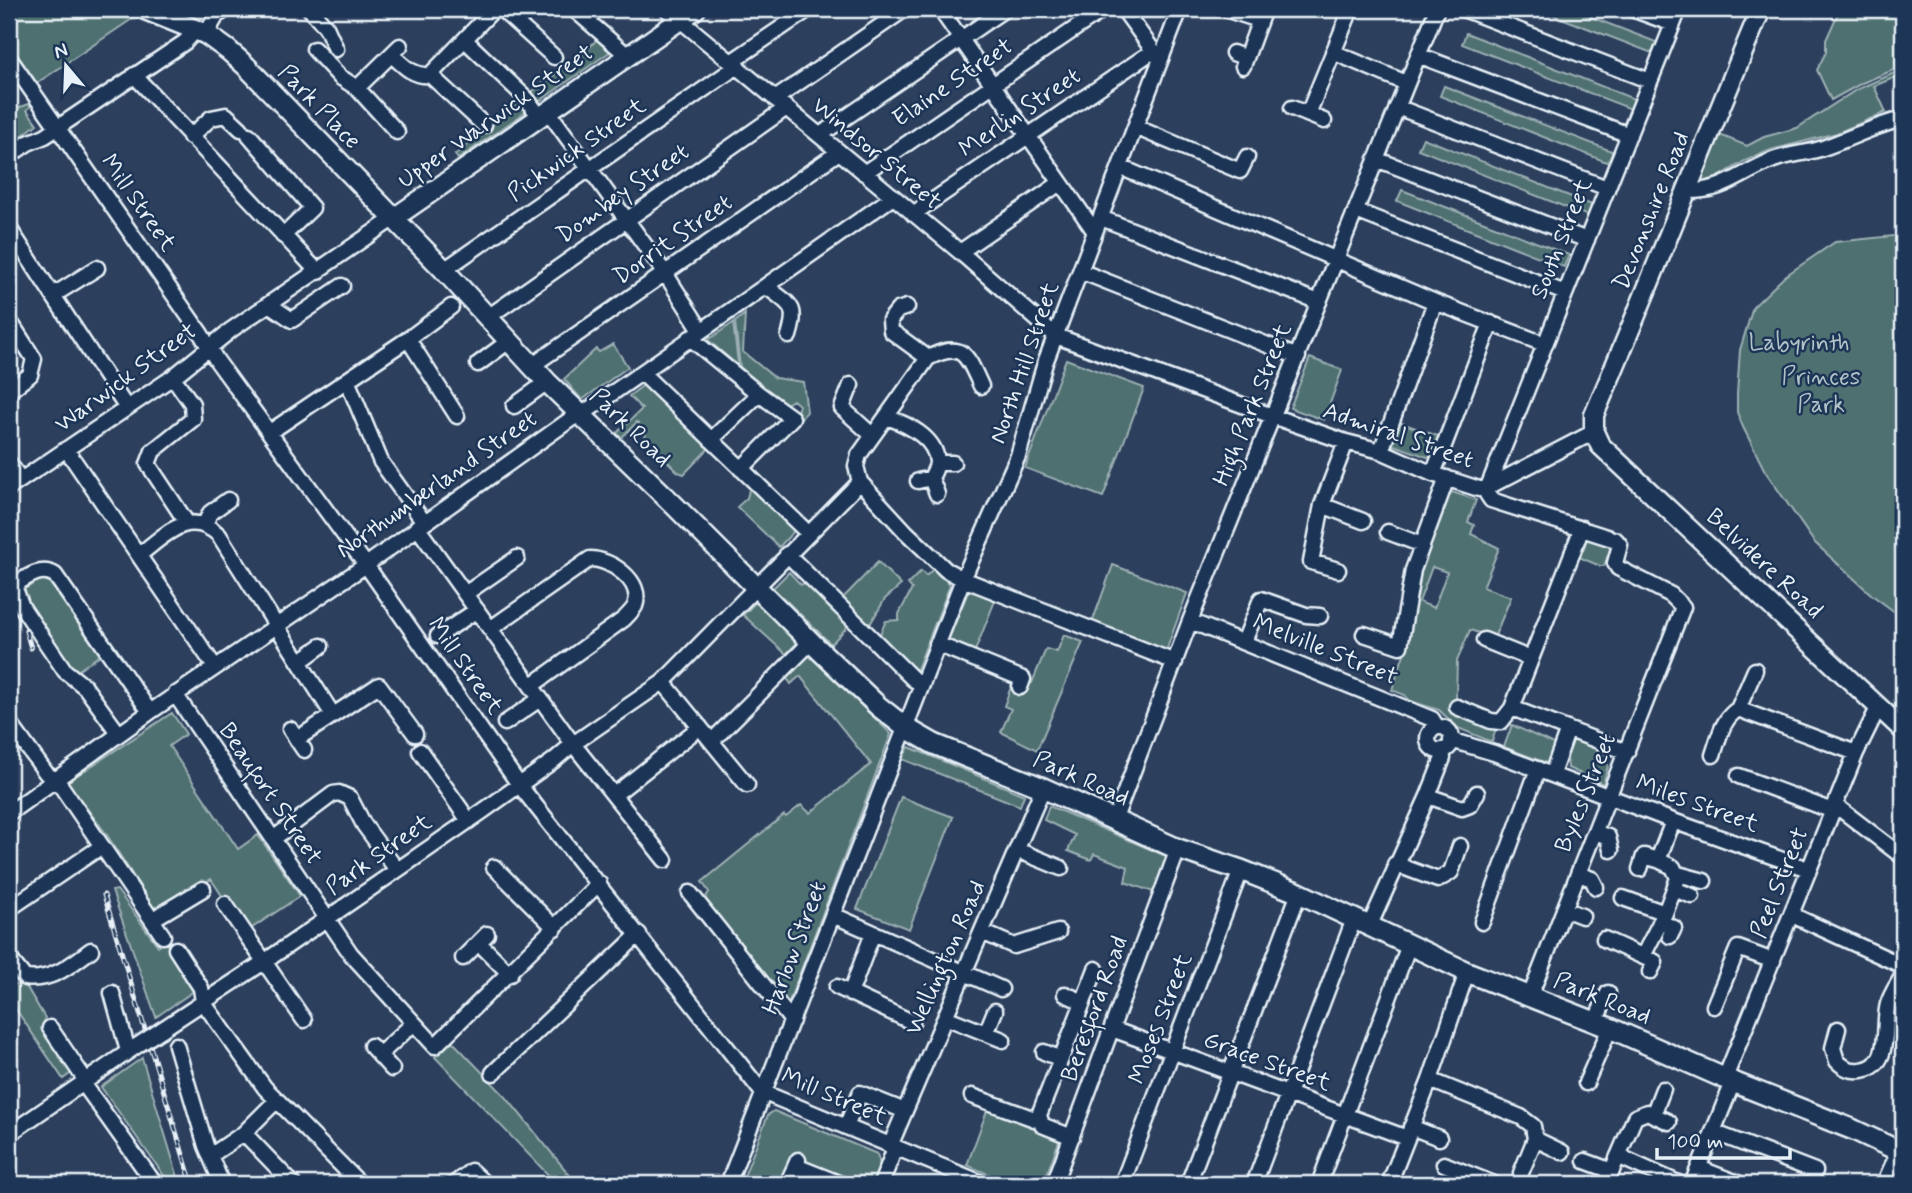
<svg xmlns="http://www.w3.org/2000/svg" width="1912" height="1193" font-family="Mynerve,sans-serif">
<style>
.green{fill:#4f6f6f;stroke:#9cb0b4;stroke-width:2;fill-rule:evenodd}
.lines{fill:none;stroke-linecap:round;stroke-linejoin:round}
.minor-casing{stroke:#e8f1f8;stroke-width:19}
.major-casing{stroke:#e8f1f8;stroke-width:23}
.highway-casing{stroke:#e8f1f8;stroke-width:24}
.minor{stroke:#1d3557;stroke-width:14}
.major{stroke:#1d3557;stroke-width:18}
.highway{stroke:#1d3557;stroke-width:19}
.rail-casing{stroke:#e8f1f8;stroke-width:5}
.rail{stroke:#1d3557;stroke-width:2.5;stroke-dasharray:8;stroke-linecap:butt}
.minor-bridge-casing{stroke:#e8f1f8;stroke-width:19;stroke-linecap:butt}
.minor-bridge{stroke:#1d3557;stroke-width:14}
.labels{text-anchor:middle;dominant-baseline:central;stroke-width:5;stroke-linejoin:round;paint-order:stroke}
.street-label{font-size:24px;fill:#e8f1f8;stroke:#1d3557}
.park-label{font-size:24px;fill:#b2c4c8;stroke:#1d3557}
</style>
<rect width="100%" height="100%" fill="#2c3f5d"/>
<filter id="ink" filterUnits="userSpaceOnUse"><feTurbulence type="fractalNoise" baseFrequency=".0143" numOctaves="2"/><feDisplacementMap in="SourceGraphic" scale="14" xChannelSelector="R" yChannelSelector="G"/><feConvolveMatrix kernelMatrix="1 2 1 2 8 2 1 2 1" color-interpolation-filters="sRGB"/></filter>
<g filter="url(#ink)">
<path class="green" d="M9 9H117L135 17 37 83 9 43Z
M1538 9H1570L1656 42 1652 53Z
M1840 9H1903V66L1862 83 1831 100 1817 70 1826 52V40Z
M1466 33 1634 99 1631 109 1462 44Z
M598 38 610 45 611 51 537 103 529 94 587 50Z
M1903 69V74L1874 86 1886 112 1837 133 1771 150 1745 161 1707 184 1699 185 1720 135 1747 146 1764 137 1797 128 1856 90Z
M1444 86 1614 152 1609 163 1440 96Z
M520 101 527 111 458 159 455 155Z
M9 104 13 110 29 104 31 106 27 110 37 124 18 139 12 130 9 132Z
M1423 138 1592 205 1588 216 1418 149Z
M1402 190 1569 255 1564 267 1397 201Z
M1903 235V618L1872 595 1814 542 1765 471 1743 427 1737 412V394L1740 350 1753 307 1785 276 1835 242Z
M745 314 743 352 775 378 803 382 807 412 801 418 797 412 799 405 793 400 785 405 740 367 735 322Z
M733 323 738 363 737 365 708 340Z
M613 344 628 367 582 400 564 379 596 349 599 352Z
M1310 358 1342 370 1324 420 1290 408Z
M1066 359 1144 388 1103 497 1025 468Z
M645 384 710 447 684 474 678 472 645 439 646 431 637 422 621 438 617 433 642 409 629 396Z
M1399 422 1438 436 1430 458 1391 444Z
M750 486 795 530 779 547 737 507 747 498Z
M1449 491 1476 500 1468 522 1474 525 1471 534 1499 548 1483 587 1511 597 1494 638 1470 630 1457 661 1456 698 1453 707 1497 725 1492 742 1458 728 1439 710 1410 701 1405 695 1392 690 1407 645 1416 571ZM1432 567 1447 572 1434 608 1419 602Z
M1587 538 1609 546 1610 549 1604 566H1600L1579 557Z
M878 562 901 585 885 599 869 626 841 600Z
M1113 565 1187 593 1166 651 1092 623Z
M934 568 950 585 917 669 911 670 879 636 886 621 899 620V614L912 589 908 584 921 571 926 576Z
M789 572 801 585 805 582 849 625 831 644 773 588Z
M42 578 50 583 100 655 76 672 24 598V588L36 579Z
M976 591 996 598 975 651 948 640 968 592Z
M756 602 797 643 786 654 743 615Z
M1064 635 1083 642 1037 750 1001 732 1011 709 1004 706 1011 687 1019 691 1021 688 1032 683 1046 649 1057 652Z
M809 654 891 734 788 1004 704 900 709 892 702 882 784 815 786 817 801 805 810 813 871 764 800 676 791 684 786 677Z
M172 713 186 734 169 746 238 849 258 835 300 896 246 932 211 879 156 911 105 832 67 782Z
M1512 725 1556 745 1549 764 1504 747Z
M1574 738 1595 746 1600 753 1603 752 1608 766 1603 784 1568 768 1567 757Z
M909 747 1024 795 1020 806 902 759Z
M901 797 953 817 909 929 857 909Z
M1049 806 1166 856 1156 893 1125 882 1128 867 1094 854 1091 860 1068 851 1075 835 1044 820Z
M117 890 158 946 165 942 198 988 156 1017 112 891Z
M9 977 13 984 26 986 45 1018 43 1027 74 1071 63 1079 9 999Z
M452 1041 506 1097 577 1184H557L435 1057Z
M142 1058 180 1184H170L101 1087Z
M988 1108 1035 1124 1042 1134 1059 1141 1043 1184H1011L967 1165Z
M774 1111 877 1154 881 1167 875 1184H855L802 1162 804 1156 794 1153 782 1181 778 1184H741L768 1115Z"/>
<g class="lines">
<defs>
<path id="minor" d="M310 9 326 27 336 49
M501 9 554 57
M667 9 960 252 1056 336 1272 416 1346 442 1381 451 1433 474 1479 489 1488 487 1594 432
M940 9 1095 232
M1123 9 1157 56
M1225 9 1259 20
M1463 9 1650 81
M1632 9 1673 24
M576 11 628 56
M206 34 217 15 227 9
M465 40 526 98 540 117
M314 49 340 77 357 88 397 132
M1333 52 1406 83
M1233 53 1246 58
M392 55C403 65 413 77 430 75L494 9
M1418 55 1629 135
M9 58 201 334 217 361 366 565 520 786 762 1092 984 1184
M731 62 809 9
M1243 66 1264 9
M134 75 318 272
M430 75 484 125
M357 88 400 46
M775 99 905 9
M1397 107 1607 188
M1292 108 1324 121
M548 111 665 273 701 330
M1308 114 1351 9
M1135 127 1240 171 1247 157
M249 135 312 208 283 236
M820 135 1005 9
M190 137 211 118 226 115 241 129
M9 156 28 143 45 136 185 42 196 30
M1376 159 1587 240
M1120 167 1435 302 1544 344
M864 173 1104 9
M1686 191C1724 192 1739 174 1771 161 1787 154 1806 154 1823 148 1850 139 1875 125 1903 119
M1356 211 1565 293
M913 214 1153 51
M1101 218 1319 302
M9 228 126 407
M960 252 1060 183
M444 270 736 67
M1080 271 1298 357
M766 286C789 305 799 304 789 336
M52 293 60 291 97 268
M270 305 292 320 342 286
M907 307 898 310 890 320 891 331 928 358
M488 317 785 109
M9 320 34 359 30 375 9 391
M690 338 759 394 792 418 741 469
M408 339 457 416
M478 364 509 341
M533 365 839 152
M642 373 808 533
M173 377 192 404 193 419 153 451 148 464 187 523
M347 380 381 462 424 522
M851 385 842 408 872 435
M981 386C967 356 964 340 928 358L859 455 856 466 860 482 906 532 946 570 963 579 1175 662
M514 406 547 382
M887 417C906 424 936 437 937 462 937 467 933 474 931 478L918 481
M270 432 408 339 451 307
M711 440 759 394
M66 449 215 667
M1381 451 1435 302
M9 463 21 480
M937 463H953
M1433 474 1491 323
M931 478 937 494
M9 488 173 377 231 330 394 218
M1322 505 1363 521
M205 524 210 513 228 500
M417 527 573 744 665 860
M1388 532 1422 545
M787 554 913 679 922 685
M139 555C164 536 189 507 219 535L333 715
M1338 570 1311 562 1322 505 1346 442
M9 573 22 607 65 671 85 687 119 734
M13 586C26 578 40 566 55 575L150 712
M465 594 517 558
M1190 621 1432 719 1437 727
M490 629 590 559C610 559 644 581 635 606 633 610 628 615 624 619L531 686
M1364 634 1400 646 1413 570 1447 478
M438 636 477 610
M1484 640 1531 659
M1244 642 1261 599 1306 615 1320 616
M937 644 1023 679 1020 687
M299 662 321 646
M663 682 747 785
M175 694 351 954 435 1046 599 883
M1457 707 1491 721 1501 722 1512 708 1582 528
M1512 708 1627 752
M1738 709 1856 753
M1738 709 1755 670
M9 722 46 773 61 786 163 936
M505 723 540 699
M1428 739a12 12 0 1 1 24 0a12 12 0 1 1-24 0Z
M290 729 304 750
M297 739 379 685 415 734
M1451 740 1494 753 1673 821 1808 869
M712 741 811 642
M420 751 469 821
M1713 755C1719 738 1722 719 1738 709
M1552 774 1568 729
M1739 776 1833 811
M614 795 700 727
M1428 796 1462 808 1470 805 1477 793
M1835 805 1903 857
M9 813 150 712 366 565 571 419 581 415 893 197
M1114 821 1190 621 1437 9
M1595 832 1608 837 1611 850
M273 839 333 794 339 793 350 798 364 825 397 870
M1017 850 1061 868
M1395 864 1438 880 1451 872 1460 846
M494 867 555 928
M1640 869 1644 856 1658 860
M1578 874 1592 879 1596 887
M1678 874 1704 881
M1674 889 1692 896
M690 893 792 1021
M1623 898 1665 913
M225 904 304 1020
M9 909 102 846
M1564 909 1582 916
M833 915 1001 989
M1792 915 1903 966
M153 919 203 889
M1482 922 1538 769
M1660 922 1674 928 1670 936
M1369 927 1428 796 1443 758 1442 750
M982 932 1014 946 1058 932
M1604 939 1655 962 1650 972
M479 943 510 974
M176 949 201 988 203 1002 265 1088 360 1184
M1643 956 1665 913 1678 878 1673 867 1658 860 1673 821
M9 958 25 978C52 982 70 965 91 950
M463 958 487 934
M837 987 912 1022
M112 993 128 1051
M850 994 873 933
M1065 994 1083 1002
M1530 996 1683 607 1671 595 1618 568 1615 563 1620 545 1616 540 1491 500 1487 494 1488 487 1679 9
M1714 1006 1738 948 1773 961
M945 1017 1003 1040
M1595 1022 1608 993
M50 1028 86 1081
M1112 1029 1407 1138
M1838 1029 1833 1048 1837 1061C1845 1069 1851 1071 1861 1070 1893 1067 1882 1024 1888 1004 1891 994 1898 984 1903 975
M161 1030 264 962 483 811 553 761 573 744 663 682 860 482
M986 1033 995 1011
M176 1045 206 1146 222 1184
M371 1046 392 1069
M1044 1052 1061 1059
M379 1055 413 1024
M493 1073 639 934
M1725 1078 1856 753 1879 706
M1430 1080 1521 1117 1533 1126 1535 1139 1521 1173
M83 1083 155 1184
M1586 1083 1610 1028
M972 1096 1040 1121
M1653 1115 1663 1089
M846 1127 860 1093 905 1111
M1411 1127 1439 1138
M1713 1132 1815 1171
M244 1133 293 1184
M9 1134 138 1045
M1072 1137 1042 1125 1039 1115 1096 969
M1535 1139 1562 1152
M890 1146 1043 788
M210 1156 244 1133 277 1100
M1618 1156 1680 1184
M1585 1161 1612 1171
M1444 1164 1494 1184
M796 1166 841 1184
M1699 1168 1740 1184
M454 1184 471 1171 485 1184
M728 1184 963 579 1018 456 1045 363 1180 9
M787 1184 798 1160
M881 1184 895 1148
M1054 1184 1178 849
M1122 1184 1241 870
M1188 1184 1299 893
M1254 1184 1354 919
M1319 1184 1409 945
M1389 1184 1430 1080 1467 972
M1606 1184 1635 1117 1647 1112 1669 1122
M1692 1184 1733 1082
M1884 1184 1899 1151"/>
<path id="major" d="M1761 9C1704 144 1652 281 1594 415V432L1600 445 1903 730
M394 218 696 9"/>
<path id="highway" d="M144 9 206 34 228 50 245 65 444 270 547 382 674 505 811 642 878 706 906 728 934 744 1043 788 1178 849 1241 870 1299 893 1467 972 1610 1028 1733 1082 1854 1130 1903 1153"/>
</defs>
<use href="#minor" class="minor-casing"/>
<use href="#major" class="major-casing"/>
<use href="#highway" class="highway-casing"/>
<use href="#minor" class="minor"/>
<use href="#major" class="major"/>
<use href="#highway" class="highway"/>
<defs>
<path id="rail" d="M26 631 31 648
M104 895 192 1184"/>
</defs>
<use href="#rail" class="rail-casing"/>
<use href="#rail" class="rail"/>
<defs>
<path id="minor-bridge" d="M138 1045 161 1030"/>
</defs>
<use href="#minor-bridge" class="minor-bridge-casing"/>
<use href="#minor-bridge" class="minor-bridge"/>
</g>
</g>
<g class="labels">
<g class="street-label">
<text transform="translate(953 83) rotate(-34)">Elaine Street</text>
<text transform="translate(319 107) rotate(46)">Park Place</text>
<text transform="translate(1020 113) rotate(-34)">Merlin Street</text>
<text transform="translate(496 117) rotate(-35)">Upper Warwick Street</text>
<text transform="translate(577 150) rotate(-35)">Pickwick Street</text>
<text transform="translate(876 154) rotate(40)">Windsor Street</text>
<text transform="translate(623 194) rotate(-35)">Dombey Street</text>
<text transform="translate(138 203) rotate(55)">Mill Street</text>
<text transform="translate(1652 211) rotate(-68)">Devonshire Road</text>
<text transform="translate(1562 239) rotate(-68)">South Street</text>
<text transform="translate(673 240) rotate(-35)">Dorrit Street</text>
<text transform="translate(1025 363) rotate(-71)">North Hill Street</text>
<text transform="translate(126 378) rotate(-36)">Warwick Street</text>
<text transform="translate(1253 405) rotate(-68)">High Park Street</text>
<text transform="translate(630 428) rotate(44)">Park Road</text>
<text transform="translate(1398 436) rotate(19)">Admiral Street</text>
<text transform="translate(437 485) rotate(-35)">Northumberland Street</text>
<text transform="translate(1764 564) rotate(43)">Belvidere Road</text>
<text transform="translate(1325 650) rotate(22)">Melville Street</text>
<text transform="translate(465 666) rotate(55)">Mill Street</text>
<text transform="translate(1081 779) rotate(24)">Park Road</text>
<text transform="translate(1586 793) rotate(-68)">Byles Street</text>
<text transform="translate(270 794) rotate(56)">Beaufort Street</text>
<text transform="translate(1697 804) rotate(20)">Miles Street</text>
<text transform="translate(379 855) rotate(-35)">Park Street</text>
<text transform="translate(1780 883) rotate(-68)">Peel Street</text>
<text transform="translate(795 948) rotate(-69)">Harlow Street</text>
<text transform="translate(946 958) rotate(-66)">Wellington Road</text>
<text transform="translate(1602 999) rotate(22)">Park Road</text>
<text transform="translate(1095 1009) rotate(-70)">Beresford Road</text>
<text transform="translate(1161 1019) rotate(-69)">Moses Street</text>
<text transform="translate(1267 1062) rotate(20)">Grace Street</text>
<text transform="translate(834 1097) rotate(23)">Mill Street</text>
</g>
<g class="park-label">
<text x="1799" y="343">Labyrinth</text>
<text x="1821" y="377">Princes<tspan x="1821" dy="28">Park</tspan></text>
</g>
</g>
<rect width="1912" height="1193" fill="none" stroke="#1d3557" stroke-width="35"/>
<rect x="18" y="18" width="1877" height="1158" fill="none" stroke="#e8f1f8" stroke-width="2.5" filter="url(#ink)"/>
<g transform="translate(66 66) rotate(341)" stroke="#1d3557" stroke-width="5" paint-order="stroke">
<path d="M0-5L12 26L0 18L-12 26Z" fill="#e8f1f8"/>
<text y="-10" font-size="19" font-weight="bold" text-anchor="middle" fill="#e8f1f8">N</text>
</g>
<path d="M1657 1148v10h133v-10" fill="none" stroke="#e8f1f8" stroke-width="3.5"/>
<text x="1667" y="1148" font-size="21" fill="#e8f1f8" stroke="#1d3557" stroke-width="5" paint-order="stroke">100 m</text>
</svg>
